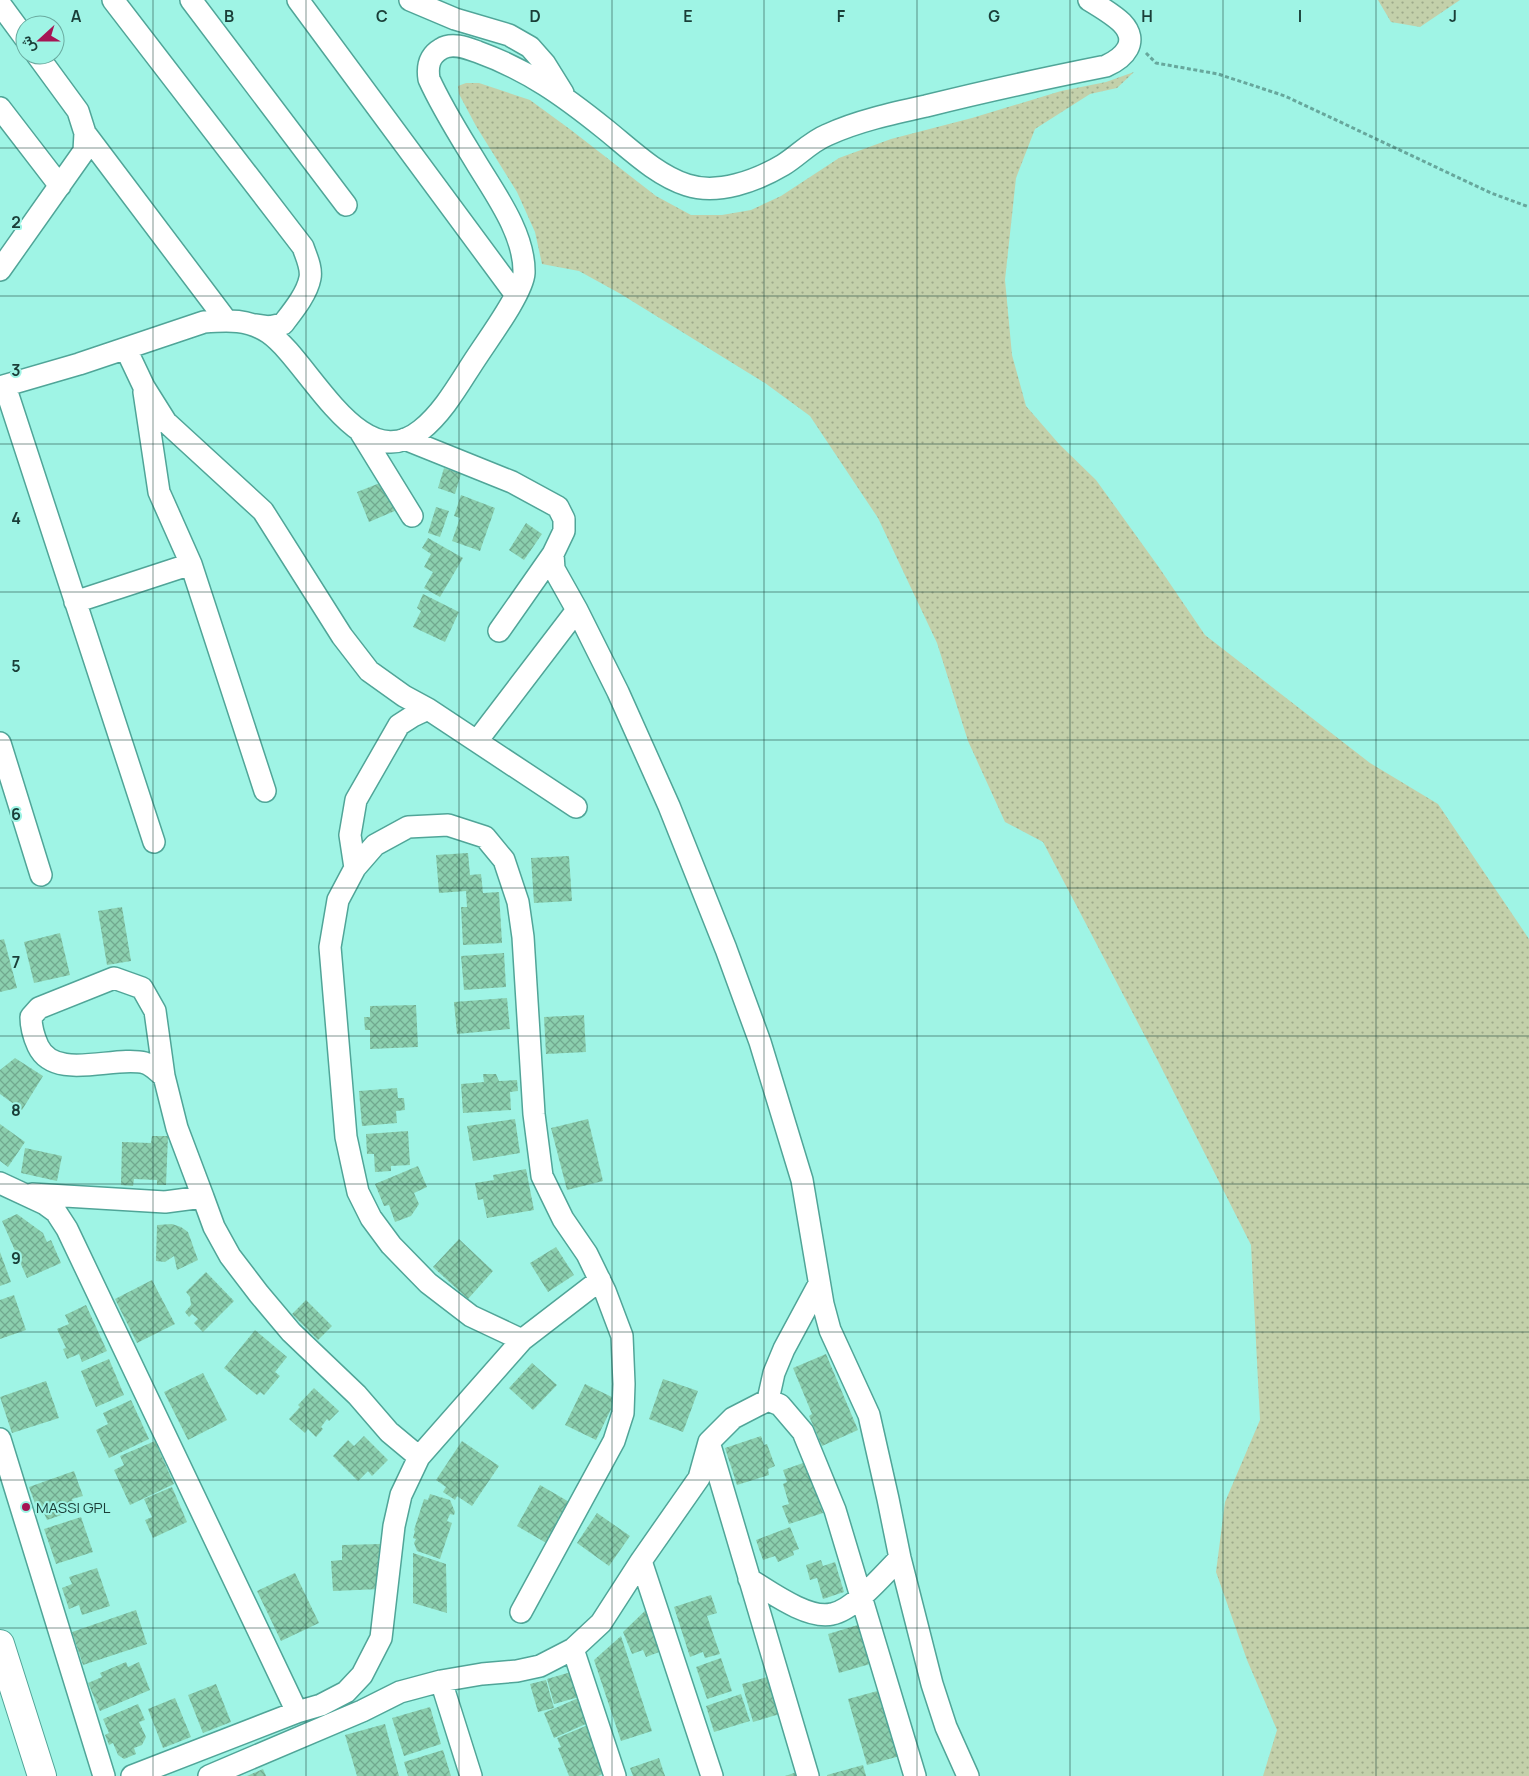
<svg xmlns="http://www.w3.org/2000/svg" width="1529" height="1776" font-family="Manrope,Vazirmatn,sans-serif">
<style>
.grass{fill:url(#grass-dots)}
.building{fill:url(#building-cross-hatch)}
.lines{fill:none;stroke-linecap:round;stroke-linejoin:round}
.minor-casing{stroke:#50a598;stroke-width:24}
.major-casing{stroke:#50a598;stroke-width:30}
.path{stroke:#67a79c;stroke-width:3;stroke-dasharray:4 2.5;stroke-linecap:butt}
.minor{stroke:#fff;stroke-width:21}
.major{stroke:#fff;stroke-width:28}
.grid{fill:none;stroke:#1a3e38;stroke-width:1;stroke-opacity:0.55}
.poi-dot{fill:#a61554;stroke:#9ff4e5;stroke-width:2}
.labels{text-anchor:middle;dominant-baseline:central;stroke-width:4;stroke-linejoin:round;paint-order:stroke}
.poi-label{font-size:15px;fill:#1a3e38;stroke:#9ff4e5;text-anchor:start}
.grid-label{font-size:16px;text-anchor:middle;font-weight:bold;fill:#1a3e38;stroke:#9ff4e5;stroke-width:4;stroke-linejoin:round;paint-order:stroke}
</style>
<defs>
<pattern id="grass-dots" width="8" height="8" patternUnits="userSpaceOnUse" patternTransform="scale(1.25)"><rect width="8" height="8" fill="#c3d0aa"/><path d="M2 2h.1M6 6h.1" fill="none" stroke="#9eaa8b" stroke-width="1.8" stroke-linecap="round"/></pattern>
<pattern id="building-cross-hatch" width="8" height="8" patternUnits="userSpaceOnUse" patternTransform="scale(1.25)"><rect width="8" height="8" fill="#8bcfae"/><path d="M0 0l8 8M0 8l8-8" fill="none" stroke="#71a98f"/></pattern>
</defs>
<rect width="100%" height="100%" fill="#9ff4e5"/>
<path class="grass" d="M1378 0H1460L1420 27 1391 22Z
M1134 72 1117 88 1090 94 1035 129 1016 178 1005 280 1012 355 1026 406 1059 444 1096 480 1158 566 1205 635 1370 763 1438 804 1529 939V1776H1263L1277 1730 1247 1660 1216 1572 1225 1502 1260 1420 1251 1245 1158 1061 1043 842 1005 822 968 741 937 643 878 518 810 416 765 383 619 293 579 271 542 264 535 232 517 192 476 126 459 94 458 86 466 83H479L530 100 571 130 656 196 691 215H722L751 210 781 196 839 158 891 139 972 118 1061 91 1106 82Z"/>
<path class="building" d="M444 468 461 474 455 494 438 488Z
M385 481 397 510 369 522 357 492Z
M461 495 495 508 480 551 452 541 460 518 454 516Z
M436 507 449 511 440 537 428 533Z
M526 523 542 534 524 560 509 550Z
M428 538 463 558 440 597 424 588 433 572 424 567 431 554 422 548Z
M423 594 459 612 445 642 413 627 421 611 417 608Z
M468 853 470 875 481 874 483 893 499 892 502 943 463 945 461 907H467L466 891 439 893 436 855Z
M569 856 572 901 534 903 531 858Z
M122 907 131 961 107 965 98 911Z
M60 933 70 975 34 983 24 942Z
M4 939 17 988 0 992V940Z
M504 953 506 987 464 990 461 956Z
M507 998 510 1029 457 1034 454 1002Z
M416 1005 418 1047 370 1049V1030H365L364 1017H370V1006Z
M584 1015 586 1052 546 1054 544 1017Z
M15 1058 43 1076 22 1110 0 1094V1070Z
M483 1074H496L499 1081 517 1080 518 1091 510 1092 511 1110 463 1113 461 1084 484 1082Z
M397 1088 398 1098H404L405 1110 396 1111 397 1123 362 1126 359 1091Z
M515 1119 520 1153 473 1161 467 1126Z
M588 1119 603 1181 567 1190 551 1128Z
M0 1124 25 1142 8 1167 0 1161Z
M408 1131 410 1165 391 1166V1171L375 1172 374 1154H367L366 1134Z
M152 1136H168L166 1185H157V1180L134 1179 133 1186 121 1185 122 1142 151 1143Z
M25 1148 62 1156 57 1181 21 1173Z
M418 1166 427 1187 414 1193 419 1204 411 1216 395 1222 389 1205 384 1206 375 1184Z
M526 1169 534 1210 487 1218 483 1199 478 1200 475 1183 494 1180 493 1175Z
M17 1214 43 1233 47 1242 51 1240 61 1263 27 1278 2 1221Z
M172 1224 181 1227 188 1232 198 1260 177 1270 174 1256 165 1262 156 1261 157 1225Z
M459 1239 493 1271 468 1299 433 1267Z
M556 1247 574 1275 548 1292 530 1263Z
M0 1252 11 1282 0 1286Z
M206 1272 234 1301 203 1332 194 1323 198 1319 192 1314 189 1317 185 1312 191 1305 190 1297 186 1292Z
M152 1280 175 1324 137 1343 115 1299Z
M14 1295 26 1330 0 1339V1300Z
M306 1300 332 1326 318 1340 292 1314Z
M86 1305 107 1351 82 1362 79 1354 67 1359 63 1349 66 1348 57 1329 69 1324 65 1315Z
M255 1330 287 1357 275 1372 280 1376 264 1395 260 1392 257 1395 224 1368Z
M826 1354 858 1430 822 1446 809 1416 812 1414 793 1368Z
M109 1359 124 1395 96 1407 81 1371Z
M532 1363 557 1385 533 1410 509 1388Z
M203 1373 227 1420 188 1440 164 1392Z
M663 1379 698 1391 683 1432 649 1419Z
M46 1381 59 1418 12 1433 0 1397Z
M585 1384 616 1399 596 1440 565 1425Z
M314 1388 339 1411 329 1421 327 1419 321 1427 323 1429 316 1437 308 1429 305 1433 289 1419 300 1407 298 1405Z
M131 1400 149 1439 109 1458 96 1430 108 1424 103 1413Z
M364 1436 388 1460 372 1476 368 1471 358 1481 333 1456 348 1440 354 1446Z
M761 1436 764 1445 767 1444 775 1466 768 1469 769 1475 737 1485 725 1448Z
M155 1441 174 1484 130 1505 114 1470 124 1465 120 1456Z
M462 1441 499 1466 472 1506 457 1496 455 1500 443 1492 446 1487 436 1480Z
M806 1462 823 1513 789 1524 782 1506 789 1504 783 1484 787 1482 783 1470Z
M74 1471 83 1496 72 1499 76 1510 47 1520 43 1511 40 1512 39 1509H37L29 1487Z
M540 1485 571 1503 548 1544 517 1526Z
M172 1487 187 1522 153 1538 145 1520 152 1517 144 1499Z
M430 1494 450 1500 455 1512 454 1515 450 1514 447 1521 452 1523 440 1559 417 1551 414 1543 416 1539 413 1538 415 1531 414 1530 424 1499 428 1500Z
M597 1513 630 1536 609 1566 577 1543Z
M81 1517 93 1552 56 1564 44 1529Z
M790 1527 799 1549 793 1551 794 1555 778 1562 775 1556 763 1560 756 1540Z
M380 1544 381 1589 333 1591 331 1561 342 1560V1545Z
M413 1553 446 1564 447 1613 413 1603Z
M821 1560 823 1566 835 1562 844 1592 823 1599 817 1578 810 1580 806 1565Z
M97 1568 110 1606 82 1615 79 1605 69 1609 62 1588 72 1584 69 1577Z
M295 1573 319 1623 281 1641 257 1591Z
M711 1595 717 1613 707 1616 720 1654 705 1658 703 1652 690 1657 674 1607Z
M651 1605 667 1649 646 1657 643 1650 632 1654 623 1632Z
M136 1610 147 1644 83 1665 72 1632Z
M858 1625 870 1664 839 1673 828 1634Z
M621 1636 652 1731 621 1741 594 1660Z
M721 1658 732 1691 707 1699 696 1667Z
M126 1662 128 1667 139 1662 150 1690 100 1711 88 1683 102 1677 100 1673Z
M571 1672 579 1697 554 1704 547 1679Z
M771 1676 783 1713 753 1722 742 1684Z
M546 1680 554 1708 538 1712 530 1684Z
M216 1684 231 1722 203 1733 188 1695Z
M881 1690 900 1756 867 1765 848 1699Z
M741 1694 750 1721 714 1732 706 1706Z
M583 1696 588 1723 554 1738 544 1713Z
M175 1698 191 1737 163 1748 148 1709Z
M138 1704 145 1720 139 1722 146 1737 142 1745 134 1748 136 1754 124 1759 118 1755 113 1743 109 1745 105 1735 109 1733 103 1719Z
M430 1707 441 1744 404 1756 392 1718Z
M385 1724 399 1776H357L345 1735Z
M588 1725 607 1772 598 1776H569L558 1748 561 1747 557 1738Z
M443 1750 451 1776H408L404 1762Z
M659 1758 665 1776H633L630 1768Z
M863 1765 866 1776H827V1775Z
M263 1769 266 1776H247Z
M803 1770 805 1776H785Z"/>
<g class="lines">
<defs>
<path id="minor" d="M113 0 303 247C306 256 312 268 310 278 307 294 293 311 283 324L269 327 255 325
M191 0 346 205
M298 0 516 295
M410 0 455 19 509 35 530 47 545 64 563 93
M0 4 25 38
M0 108 60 186
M85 133 226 320
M0 270 84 151 85 133 78 111 37 55
M126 349 144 387 166 422 263 511 342 636 369 671 404 696 428 709 576 807
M5 386 154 842
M0 387 79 364 204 322C228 320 249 319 269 333 310 362 360 479 421 430 445 411 461 380 478 355 489 338 523 292 524 273 525 235 496 195 477 164 460 136 442 108 429 79 427 66 429 56 441 49 452 42 467 48 478 52 528 70 564 96 605 129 630 149 656 175 687 185 718 195 756 181 783 165 798 156 810 142 827 135 857 121 894 113 926 106 986 91 1046 78 1106 66 1124 58 1140 42 1122 23 1114 15 1099 6 1089 0
M144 392 159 492 191 564 265 791
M361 433 412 516
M405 439 512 482 558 507 564 519V531L553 554 554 569 577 610 618 692 669 806 726 949 760 1042 802 1180 823 1304 830 1330 869 1415 888 1499 900 1558 932 1684 946 1727 968 1776
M75 602 191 564
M499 631 553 554
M477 741 577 610
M0 743 41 875
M355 868 350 835 356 800 399 725 413 716 428 709
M164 1076C159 1073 152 1065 145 1063 114 1055 55 1082 38 1046 33 1035 31 1028 31 1017L39 1008 114 978 142 988 155 1011 164 1076 177 1128 203 1197
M0 1183 45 1204 56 1212 67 1229 297 1712
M32 1194 165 1202 203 1197 214 1227 230 1256 259 1294 291 1332 357 1395 389 1432 419 1457
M768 1400 774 1373 784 1349 819 1284
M0 1439 104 1776
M709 1442 808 1776
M641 1561 712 1776
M749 1579C769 1591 808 1620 832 1614 854 1610 884 1574 900 1558
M521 1612 614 1441 623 1413 624 1384 622 1336 605 1291 587 1254 563 1219 542 1176 534 1114 523 937 518 902 504 860 485 837 448 825 408 827 375 845 355 868 338 900 330 947 346 1137 358 1192 371 1218 391 1245 428 1283 471 1316 522 1340
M573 1649 615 1776
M441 1681 471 1776
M132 1776 297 1712 321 1705 346 1692 362 1675 381 1638 394 1526 401 1495 419 1457 522 1340 600 1280
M209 1776 362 1711 400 1692 441 1681 482 1674 517 1671 540 1666 573 1649 601 1623 641 1561 699 1478 709 1442 733 1418 768 1400 780 1405 803 1432 835 1510 915 1776"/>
<path id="major" d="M0 1644 42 1776"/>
</defs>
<use href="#minor" class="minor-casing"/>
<use href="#major" class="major-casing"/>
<path class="path" d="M1146 53 1156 63 1218 74 1285 96 1491 193 1529 207"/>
<use href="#minor" class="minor"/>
<use href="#major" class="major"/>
</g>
<path class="grid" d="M153 0V1776M306 0V1776M459 0V1776M612 0V1776M764 0V1776M917 0V1776M1070 0V1776M1223 0V1776M1376 0V1776M0 148H1529M0 296H1529M0 444H1529M0 592H1529M0 740H1529M0 888H1529M0 1036H1529M0 1184H1529M0 1332H1529M0 1480H1529M0 1628H1529"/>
<circle class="poi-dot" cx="26" cy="1507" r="5"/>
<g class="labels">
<g class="poi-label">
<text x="36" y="1507">MASSI GPL</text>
</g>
</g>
<g class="grid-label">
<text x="76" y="22">A</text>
<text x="229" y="22">B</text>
<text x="382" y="22">C</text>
<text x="535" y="22">D</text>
<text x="688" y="22">E</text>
<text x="841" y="22">F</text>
<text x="994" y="22">G</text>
<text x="1147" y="22">H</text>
<text x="1300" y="22">I</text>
<text x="1453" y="22">J</text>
<text x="16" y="228">2</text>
<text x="16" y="376">3</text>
<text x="16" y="524">4</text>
<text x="16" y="672">5</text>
<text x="16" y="820">6</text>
<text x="16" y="968">7</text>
<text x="16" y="1116">8</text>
<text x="16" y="1264">9</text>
</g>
<g transform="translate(40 40) rotate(249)"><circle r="24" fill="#9ff4e5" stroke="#6aaba0"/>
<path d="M0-4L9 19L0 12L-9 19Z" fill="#a61554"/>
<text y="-8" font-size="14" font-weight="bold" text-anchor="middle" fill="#1a3e38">ش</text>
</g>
</svg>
